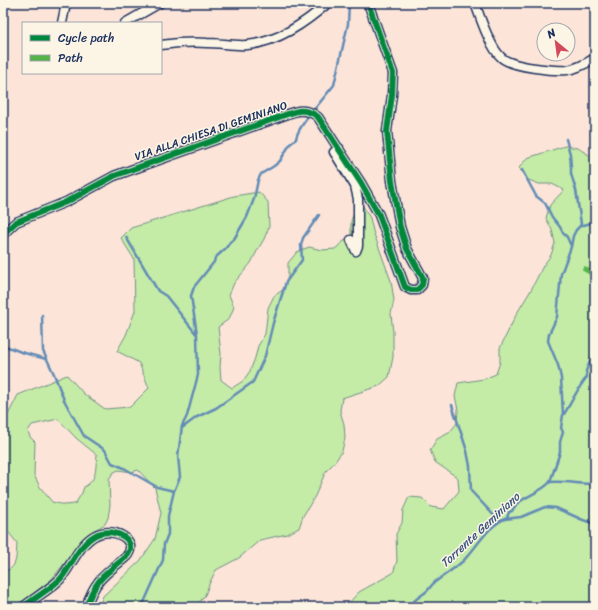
<svg xmlns="http://www.w3.org/2000/svg" width="598" height="610" font-family="Sriracha,sans-serif">
<style>
.green{fill:#c4eca7;stroke:#708e82;fill-rule:evenodd}
.lines{fill:none;stroke-linecap:round;stroke-linejoin:round}
.stream{stroke:#638bb6;stroke-width:2.5}
.minor-casing{stroke:#1b2f5e;stroke-width:11}
.minor{stroke:#fcf5e5;stroke-width:8}
.quiet{stroke:#55b248;stroke-width:5;stroke-dasharray:10 5;stroke-linecap:butt}
.cycleway-casing{stroke:#fcf5e5;stroke-width:8}
.cycleway{stroke:#00873e;stroke-width:6}
.labels{text-anchor:middle;dominant-baseline:central;stroke-width:3;stroke-linejoin:round;paint-order:stroke}
.street-label{font-size:11px;fill:#1b2f5e;stroke:#fcf5e5}
.water-label{font-size:12px;font-style:italic;fill:#395683;stroke:#fcf5e5}
</style>
<rect width="100%" height="100%" fill="#fce5d8"/>
<filter id="ink" filterUnits="userSpaceOnUse"><feTurbulence type="fractalNoise" baseFrequency=".025" numOctaves="2"/><feDisplacementMap in="SourceGraphic" scale="8" xChannelSelector="R" yChannelSelector="G"/><feConvolveMatrix kernelMatrix="1 2 1 2 8 2 1 2 1" color-interpolation-filters="sRGB"/></filter>
<g filter="url(#ink)">
<path class="green" d="M565 146 578 148 589 155 595 158V607H345L359 592 393 573 397 561 396 534 402 523 403 510 409 497 422 498 431 507 444 509 459 491 458 478 435 462 430 450 437 439 449 433 457 423 458 410 455 396 458 383 484 379 496 374 500 362V348L517 313 531 290 543 266 551 255 555 243 552 230 546 218 550 205 564 190 552 184H539L526 179 519 168 527 158Z
M259 192 268 202 269 227 264 239 257 251 251 263 234 283 229 295 234 307 229 319 218 327 221 354 220 367 221 380 232 388 243 381 250 371 255 358 258 346 265 334 268 308 274 296 284 289 288 276V263L297 252 309 247 322 250 335 249 351 235C351 218 349 217 363 206L370 218 373 231 391 281 394 300 391 314 393 332V357L389 377 379 386 342 398 340 411 344 424 345 438 342 451 335 462 326 471 315 496 303 516 299 528 287 534 260 540 239 558 216 570 210 582 205 595 196 607H99L103 596 140 561 155 539 161 513 155 488 138 470 132 472 118 470 113 473 109 479 110 505 108 518 105 524 88 534 51 580 15 607H3V571C18 570 16 555 17 543 14 539 5 528 3 525 0 516 7 492 3 483V421L6 419 18 395 67 375 84 394 105 409 130 407 149 388 139 363 117 351 126 335 135 311 134 259 121 238 131 228 234 196ZM58 419 76 438 97 455C95 469 98 479 84 487L82 493 75 504 65 505 52 502 40 487 34 475 35 442 30 437 28 431 32 425Z"/>
<g class="lines">
<path class="stream" d="M313 111 334 85 348 24 349 3
M566 139 570 154 571 167V174L576 190 581 224 580 226
M522 170 536 196 545 203 552 217 560 227 563 233 567 237 571 246
M126 237 158 291 166 296 197 335
M42 315 43 351 54 374 64 400 84 436 105 450 112 463 124 468 157 487 174 491
M3 345 21 352 46 359
M452 405 467 451 470 466 471 491 499 521
M564 414C572 402 578 387 587 377L586 371 595 350
M182 428 197 417 216 408 253 382 265 356 273 323 286 282 302 260 301 245 303 238 319 215
M550 482 560 452V442L563 432 561 428 563 415 561 378 558 365 548 341 549 334 557 317 561 274 571 247 573 236 576 230 580 226 591 223 595 219
M505 519 521 517 545 507 556 508 583 520 595 524
M142 607 163 560 164 544 168 534V516L174 491 180 477 178 456 182 426 187 416 198 375 197 334 191 296 194 287 214 262 215 258 226 248 230 242 234 239 247 217 254 199 258 180 261 174 274 166 280 161 290 144 296 139C297 132 305 120 310 115
M409 607C414 599 420 597 427 591 430 588 432 584 435 582 444 575 454 569 463 561 477 548 487 525 507 518L509 512 512 511C518 497 540 494 550 482 565 481 580 484 595 484"/>
<defs>
<path id="minor" d="M475 3C480 17 490 48 502 58 513 67 553 71 567 70 577 69 587 63 595 58
M62 23 66 3
M125 23 160 3
M161 45C176 43 192 42 207 43 220 43 234 46 247 45 278 42 305 23 328 3
M339 148 334 152 355 186 358 199V246L356 251
M3 234 16 222 66 202 114 176 282 116C296 111 305 107 318 117L361 183 379 215 405 287 411 290H417L422 285 423 278 407 249 400 227 392 181 387 131 392 95 393 73 368 3
M351 240 356 251
M23 607C33 599 55 586 62 577 72 564 79 545 94 536 112 525 141 540 126 557 104 575 95 580 86 607"/>
</defs>
<use href="#minor" class="minor-casing"/>
<use href="#minor" class="minor"/>
<path class="quiet" d="M583 268 595 275"/>
<defs>
<path id="cycleway" d="M3 234 16 222 66 202 114 176 282 116C296 111 305 107 318 117L361 183 379 215 405 287 411 290H417L422 285 423 278 407 249 400 227 392 181 387 131 392 95 393 73 368 3
M23 607C33 599 55 586 62 577 72 564 79 545 94 536 112 525 141 540 126 557 104 575 95 580 86 607"/>
</defs>
<use href="#cycleway" class="cycleway-casing"/>
<use href="#cycleway" class="cycleway"/>
</g>
</g>
<g class="labels">
<g class="street-label">
<text transform="translate(211 131) rotate(-19)">VIA ALLA CHIESA DI GEMINIANO</text>
</g>
<g class="water-label">
<text transform="translate(480 530) rotate(-43)">Torrente Geminiano</text>
</g>
</g>
<rect width="598" height="610" fill="none" stroke="#fcf5e5" stroke-width="16"/>
<rect x="8" y="8" width="582" height="594" fill="none" stroke="#1b2f5e" stroke-width="1.5" filter="url(#ink)"/>
<rect x="22" y="22" width="140" height="52" fill="#fcf5e5" stroke="#a2a6af"/>
<rect x="30" y="35" width="20" height="6" fill="#00873e" stroke="#a2a6af"/>
<text x="58" y="42" font-size="12" fill="#1b2f5e">Cycle path</text>
<rect x="30" y="55" width="20" height="6" fill="#55b248" stroke="#a2a6af"/>
<text x="58" y="62" font-size="12" fill="#1b2f5e">Path</text>
<g transform="translate(556 42) rotate(331)"><circle r="19" fill="#fcf5e5" stroke="#a2a6af"/>
<path d="M0-3L7 15L0 10L-7 15Z" fill="#d1495b"/>
<text y="-6" font-size="11" font-weight="bold" text-anchor="middle" fill="#1b2f5e">N</text>
</g>
</svg>
